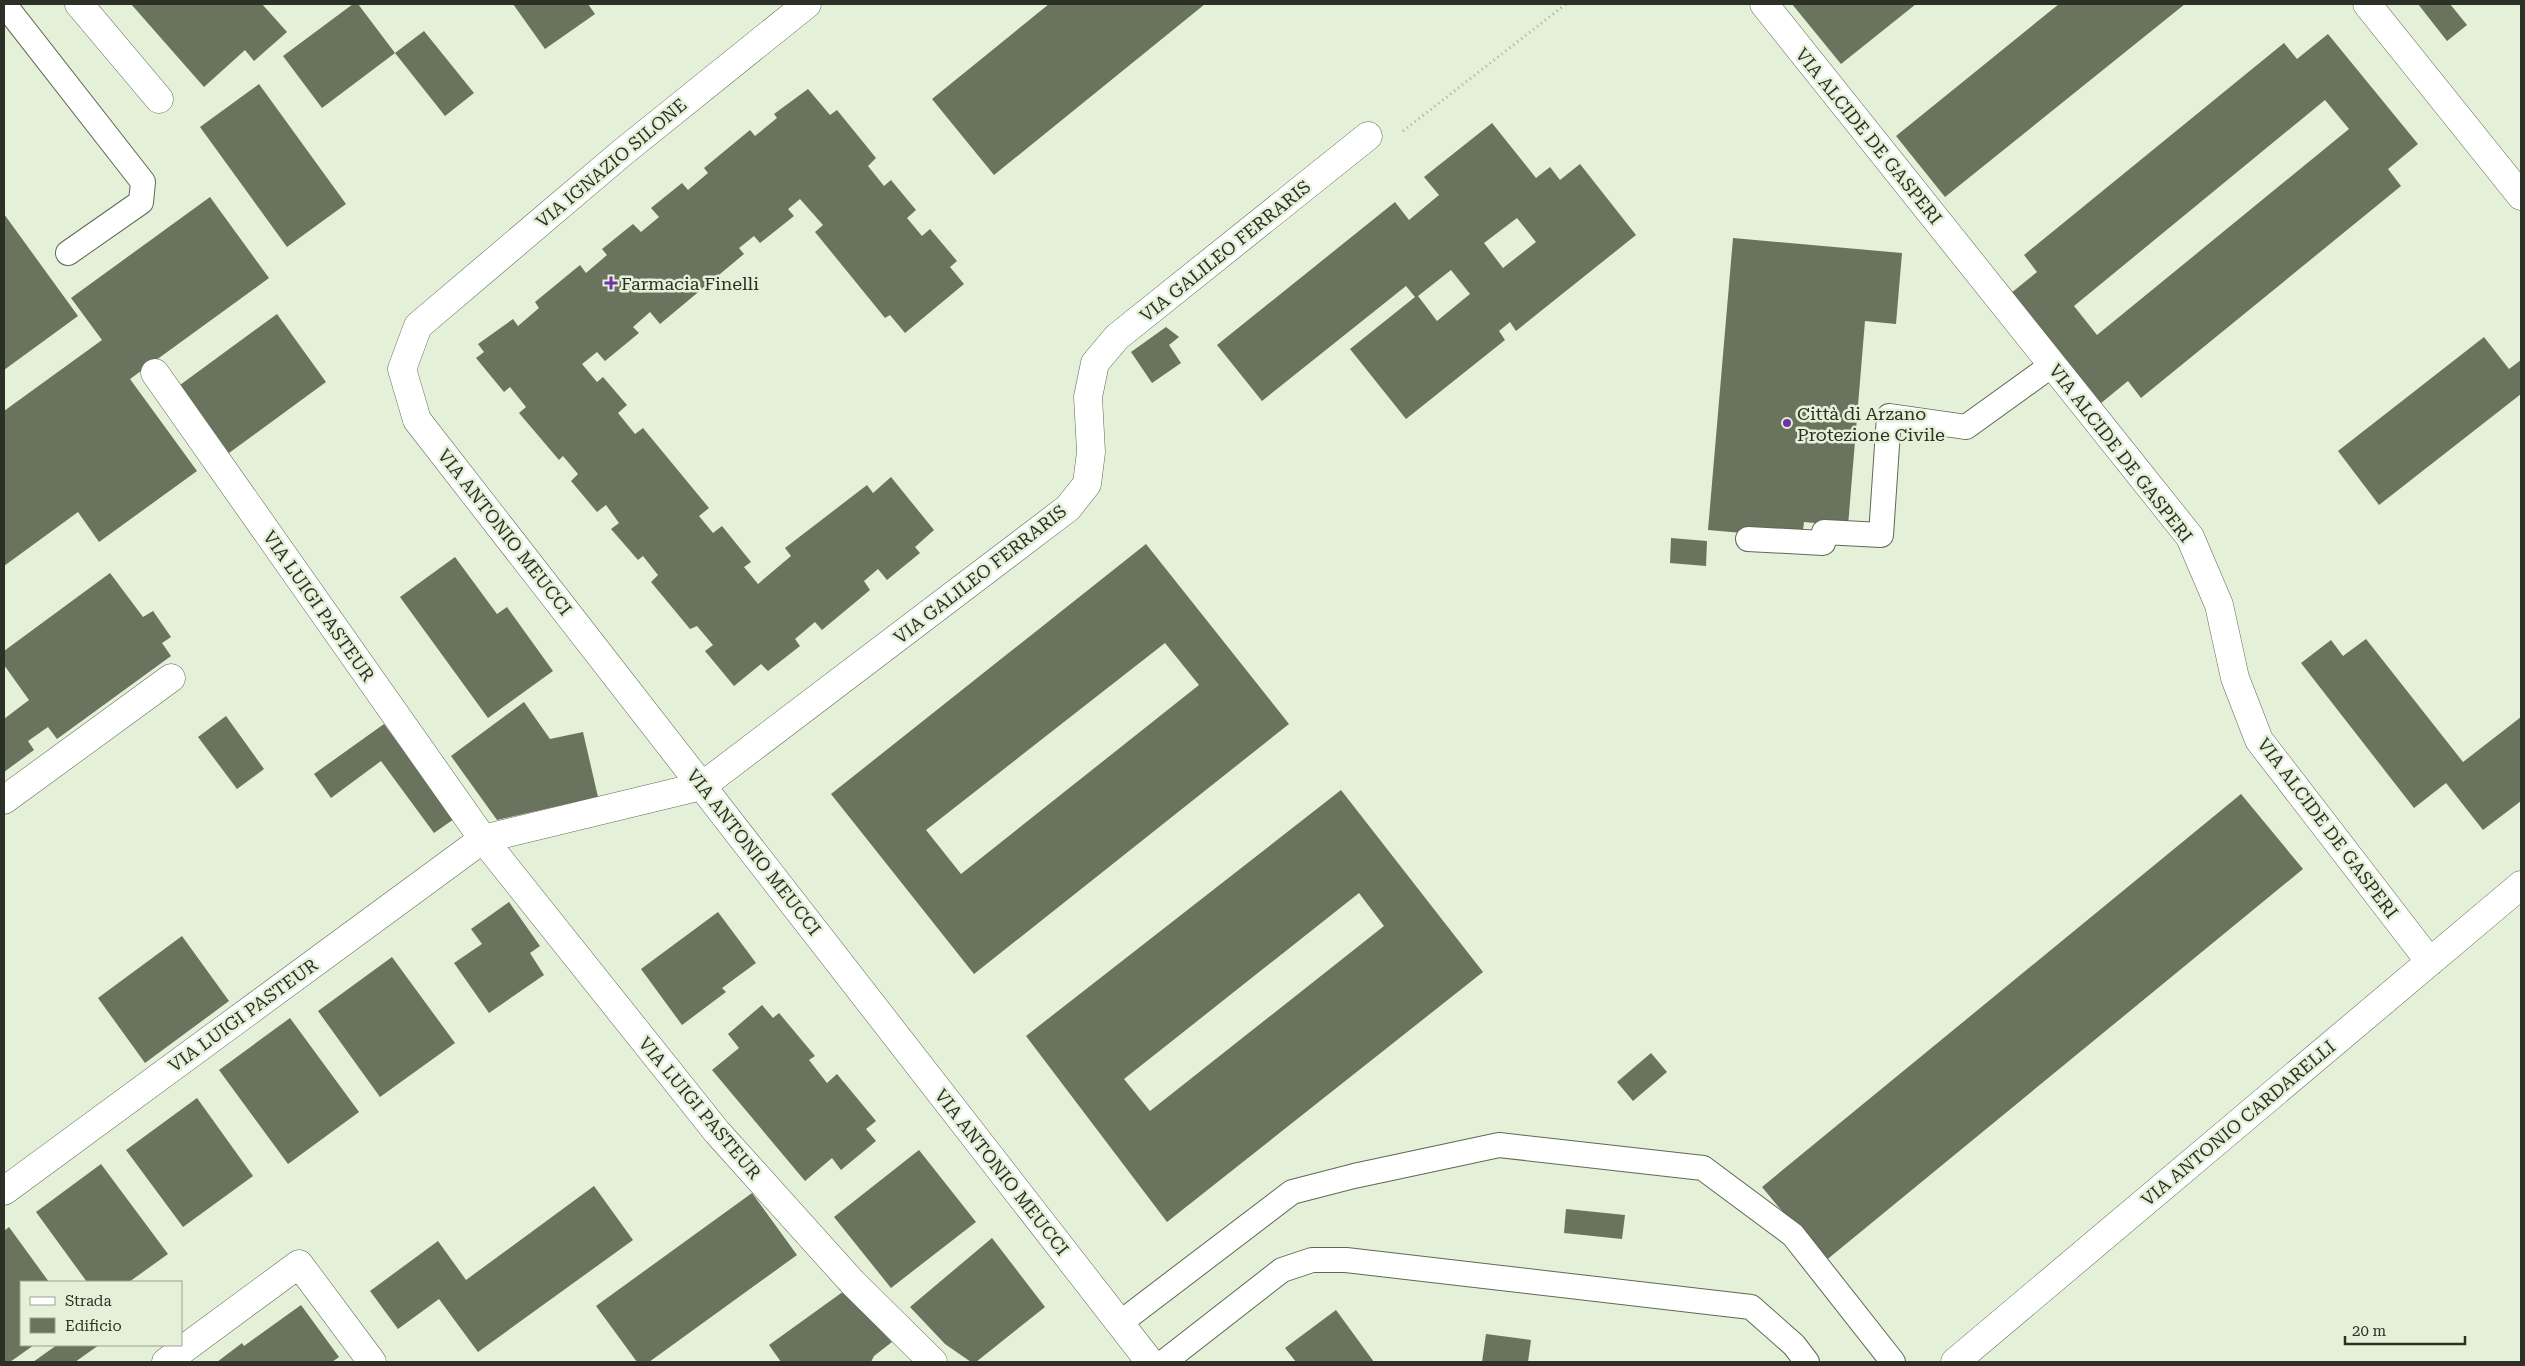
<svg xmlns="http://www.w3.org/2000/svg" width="2525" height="1366" font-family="'Roboto Serif',serif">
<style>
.building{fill:#69735d;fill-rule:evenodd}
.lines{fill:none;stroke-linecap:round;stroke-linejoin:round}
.lane-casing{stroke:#5f6953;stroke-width:26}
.street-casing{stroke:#5f6953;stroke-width:29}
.path{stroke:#a3ac98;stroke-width:3;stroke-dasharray:1 4;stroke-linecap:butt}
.lane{stroke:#fff;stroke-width:24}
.street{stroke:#fff;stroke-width:28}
.poi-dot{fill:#7331a5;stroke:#e4f0d7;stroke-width:2}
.labels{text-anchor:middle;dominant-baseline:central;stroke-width:5;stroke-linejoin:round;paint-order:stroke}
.street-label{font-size:18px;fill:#2c3027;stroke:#e4f0d7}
.poi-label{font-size:18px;fill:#2c3027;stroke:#e4f0d7;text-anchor:start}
</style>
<rect width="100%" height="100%" fill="#e4f0d7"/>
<path class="building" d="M131 4H262L287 32 254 61 245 50 204 87Z
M353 4H358L395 53 424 31 474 93 445 116 395 53 322 108 283 56Z
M513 4H588L595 14 545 49Z
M1049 4H1205L994 175 932 99Z
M1792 4H1916L1841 64Z
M2059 4H2185L1945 197 1896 136Z
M2418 4H2450L2467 25 2447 41Z
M2328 34 2418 144 2388 169 2401 186 2141 398 2128 381 2095 408 2005 298 2037 272 2024 255 2284 43 2297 59ZM2325 100 2349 129 2097 335 2074 306Z
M259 84 346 204 287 247 200 127Z
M808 89 830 115 837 110 876 158 868 166 884 186 891 180 916 210 907 218 922 236 930 229 957 261 950 267 964 284 905 333 890 315 885 318 815 232 823 225 800 199 788 209 794 216 760 243 754 236 739 248 744 254 660 324 650 312 633 327 639 333 605 361 597 352 582 364 597 382 603 377 627 405 618 413 635 434 643 428 709 508 699 516 713 533 722 526 751 562 744 567 758 584 791 556 785 548 867 485 873 493 891 477 934 530 915 547 920 553 887 580 878 569 864 581 870 590 822 630 815 622 795 639 800 646 768 671 761 664 734 686 705 651 713 645 697 626 690 629 651 582 658 575 643 556 638 560 611 529 619 523 606 505 597 512 571 481 578 474 563 456 559 460 519 413 526 407 510 387 504 392 476 358 484 352 478 344 513 319 518 326 539 308 535 302 580 265 586 273 607 255 602 249 633 224 641 232 659 217 651 208 682 183 688 190 708 173 704 168 750 130 755 136 777 118 774 114Z
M1492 123 1536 178 1550 167 1560 180 1580 164 1636 235 1516 331 1510 322 1499 331 1505 340 1406 419 1350 349 1415 297 1406 286 1262 401 1217 345 1395 202 1409 220 1439 195 1424 177ZM1517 218 1536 242 1503 268 1484 243ZM1451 270 1470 294 1437 321 1418 296Z
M210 197 269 278 130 379 197 471 99 542 78 512 4 566V411L102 340 71 298Z
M4 214 78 316 4 370Z
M1733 238 1902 253 1896 324 1865 321 1848 526 1804 522 1802 538 1708 530Z
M277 314 326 382 229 453 180 385Z
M1166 327 1179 337 1169 345 1181 363 1152 383 1131 352Z
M2484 337 2509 369 2521 360V394L2379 505 2338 451Z
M1671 538 1707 541 1706 566 1670 563Z
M1146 544 1289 724 974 974 831 794ZM1165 643 1199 685 961 874 926 830Z
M455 557 497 614 507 607 553 671 488 718 400 597Z
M110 573 143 617 153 611 171 637 162 643 171 656 57 739 48 727 28 741 34 750 4 772V719L29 700 4 665V651Z
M2366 639 2463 762 2521 717V801L2483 830 2446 783 2414 808 2301 663 2331 640 2343 656Z
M524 702 550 739 583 732 598 797 497 820 451 756Z
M226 716 264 769 237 789 198 737Z
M384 724 454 819 434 833 381 761 331 798 314 774Z
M1341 790 1483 972 1167 1222 1026 1036ZM1359 893 1384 926 1150 1111 1124 1079Z
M2241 794 2303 869 1824 1262 1762 1187Z
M509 902 540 946 530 953 544 975 489 1013 454 963 482 944 471 929Z
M718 912 756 963 722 988 726 992 682 1025 641 969Z
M182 936 229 1001 145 1063 98 998Z
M392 957 455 1043 380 1097 318 1011Z
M762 1005 773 1018 779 1013 815 1056 809 1060 827 1083 837 1074 876 1121 866 1129 876 1141 841 1170 832 1158 805 1181 712 1070 739 1048 728 1034Z
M290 1018 359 1112 288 1164 219 1070Z
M1651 1053 1667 1072 1633 1101 1617 1082Z
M197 1098 253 1176 183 1227 126 1150Z
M919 1150 976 1222 891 1288 834 1217Z
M101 1164 168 1254 129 1282H87L36 1212Z
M594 1186 633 1240 478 1352 439 1299 398 1329 370 1291 438 1241 466 1280Z
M752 1193 797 1255 649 1362H637L596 1306Z
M1566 1209 1625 1215 1622 1239 1564 1233Z
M9 1227 49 1282H21V1345H34L10 1362H4V1231Z
M992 1238 1045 1307 976 1362H971L945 1344 910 1307Z
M844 1291 892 1342 874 1356 871 1362H781L769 1345Z
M301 1305 339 1357 332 1362H217L242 1343 244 1346Z
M1336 1310 1374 1362H1296L1285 1348Z
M1486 1334 1531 1340 1528 1362H1482Z
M57 1345H99L75 1362H33Z"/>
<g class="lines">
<defs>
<path id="lane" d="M4 4 143 182 141 202 68 253
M1748 539 1823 543 1824 532 1881 535 1889 416 1966 427 2052 365
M1120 1323 1292 1192 1354 1176 1499 1145 1703 1168 1793 1235 1893 1362
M1164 1362 1282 1270 1312 1260H1346L1751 1307 1794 1345 1807 1362"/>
<path id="street" d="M79 4 159 99
M807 4 623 152 418 326 402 369 417 420 1150 1362
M1764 4 2190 537 2219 605 2235 678 2259 740 2430 962
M2367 4 2521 196
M155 373 483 839 717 1132 852 1282 933 1362
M4 800 171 678
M4 1191 483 839 702 786 1068 508 1087 484 1091 452 1088 397 1095 363 1117 337 1368 136
M166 1362 299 1264 372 1362
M1955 1362 2521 885"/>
</defs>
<use href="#lane" class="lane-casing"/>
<use href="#street" class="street-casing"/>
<path class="path" d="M1403 131 1566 4"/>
<use href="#lane" class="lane"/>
<use href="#street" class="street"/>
</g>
<g class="poi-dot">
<path d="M608.5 275.5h5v5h5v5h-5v5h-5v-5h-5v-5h5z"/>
<circle cx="1787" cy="423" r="5"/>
</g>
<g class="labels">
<g class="street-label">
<text transform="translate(1869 136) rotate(51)">VIA ALCIDE DE GASPERI</text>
<text transform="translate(611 163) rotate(-40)">VIA IGNAZIO SILONE</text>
<text transform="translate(1225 251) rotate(-39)">VIA GALILEO FERRARIS</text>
<text transform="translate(2121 453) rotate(52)">VIA ALCIDE DE GASPERI</text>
<text transform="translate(505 532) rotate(52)">VIA ANTONIO MEUCCI</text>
<text transform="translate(980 574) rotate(-38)">VIA GALILEO FERRARIS</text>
<text transform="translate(319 606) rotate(55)">VIA LUIGI PASTEUR</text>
<text transform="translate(2328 828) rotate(53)">VIA ALCIDE DE GASPERI</text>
<text transform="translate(754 852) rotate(52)">VIA ANTONIO MEUCCI</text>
<text transform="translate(243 1015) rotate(-36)">VIA LUIGI PASTEUR</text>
<text transform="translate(700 1108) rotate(50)">VIA LUIGI PASTEUR</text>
<text transform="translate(2238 1123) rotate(-40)">VIA ANTONIO CARDARELLI</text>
<text transform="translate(1002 1172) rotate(52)">VIA ANTONIO MEUCCI</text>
</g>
<g class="poi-label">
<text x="621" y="283">Farmacia Finelli</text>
<text x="1797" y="413">Città di Arzano<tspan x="1797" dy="21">Protezione Civile</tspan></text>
</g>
</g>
<rect width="2525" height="1366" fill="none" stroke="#2c3027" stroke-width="10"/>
<rect x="20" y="1281" width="162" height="65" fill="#e4f0d7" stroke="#9aa391"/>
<rect x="30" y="1297" width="25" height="8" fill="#ffffff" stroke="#9aa391"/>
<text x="65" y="1306" font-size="15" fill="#2c3027">Strada</text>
<rect x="30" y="1318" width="25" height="15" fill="#69735d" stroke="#9aa391"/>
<text x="65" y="1331" font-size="15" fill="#2c3027">Edificio</text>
<path d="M2345 1336v8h120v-8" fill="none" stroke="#2c3027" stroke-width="2.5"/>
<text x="2352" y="1336" font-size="15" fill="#2c3027" stroke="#e4f0d7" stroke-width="4" paint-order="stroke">20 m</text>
</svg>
